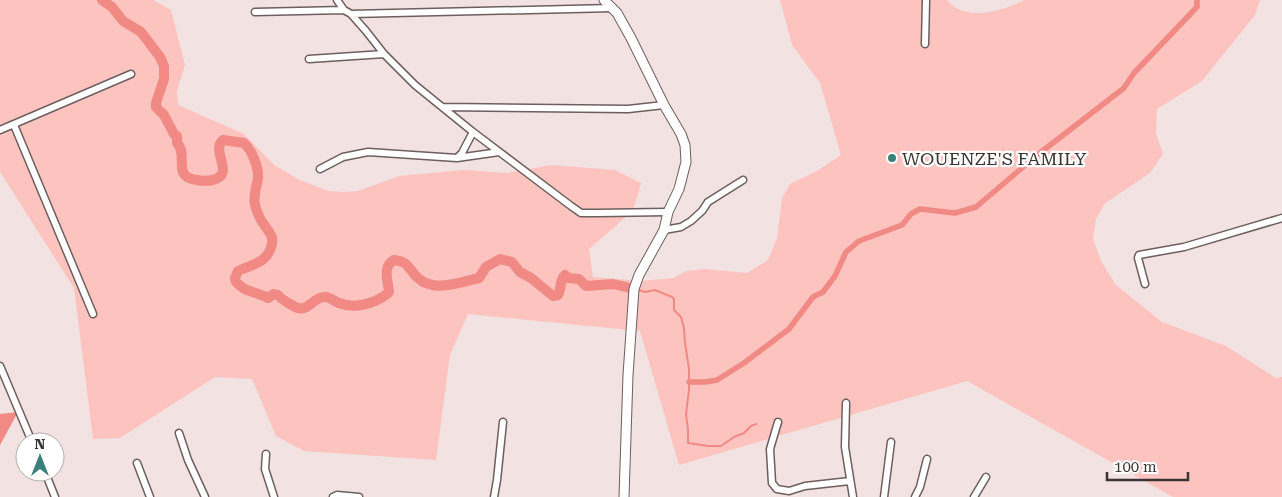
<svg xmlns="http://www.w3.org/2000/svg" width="1282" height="497" font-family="'Roboto Serif',serif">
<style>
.green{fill:#fcc3bf}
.water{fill:#f18984}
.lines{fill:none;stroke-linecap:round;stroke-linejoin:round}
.stream{stroke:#f18984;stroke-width:2}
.canal{stroke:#f18984;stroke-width:5.5}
.river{stroke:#f18984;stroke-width:10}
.street-casing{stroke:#6c5f5e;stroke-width:9}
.secondary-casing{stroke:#6c5f5e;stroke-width:11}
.street{stroke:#fff;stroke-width:6}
.secondary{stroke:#fff;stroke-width:9}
.poi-dot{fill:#39807a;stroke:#fff;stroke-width:2}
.labels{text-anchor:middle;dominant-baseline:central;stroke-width:4.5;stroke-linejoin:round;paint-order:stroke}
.poi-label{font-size:18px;fill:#393333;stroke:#fff;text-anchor:start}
</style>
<rect width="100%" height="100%" fill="#f2e2e1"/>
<path class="green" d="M0 0H153L171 10 185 65 177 91 178 105 244 134 274 165 300 180 328 191 343 192 358 191 399 176 463 170 507 173 551 165 615 170 641 183 633 211 589 249 593 277 641 281 673 278 686 271 704 269 747 273 768 260 777 239 782 198 790 184 817 171 841 155 820 83 792 45 780 0H947C950 3 953 6 956 8 976 19 1005 10 1024 0H1260L1255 15 1202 81 1157 109 1156 133 1163 154 1150 173 1104 204 1096 219 1093 239 1102 263 1116 285 1162 322 1226 346 1276 378 1282 377V497H1173L967 381 679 465 640 331 468 314 450 355 436 460 304 451 276 436 252 379 215 377 120 438 93 439 74 288 0 172Z"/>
<path class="water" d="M18 412 0 445V414Z"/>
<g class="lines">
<path class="stream" d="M636 289 645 292 655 290 672 297 674 299V310L681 317 684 328 685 343 689 369V390L686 414 688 430V443L708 446H721L734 437 744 433 751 426 756 424"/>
<path class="canal" d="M689 382H705L717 380 744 363 789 329 813 297 823 292 835 276 846 252 859 241 902 225 911 214 920 209 955 213 976 207 1036 156 1124 88 1134 73 1197 7V0"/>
<path class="river" d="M102 0 112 7 123 21 141 32 160 57 164 66V79L156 103V107L164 115 174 134 177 136V143C189 155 171 177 197 180 202 181 208 181 213 180 236 174 210 151 223 140L244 143C252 150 259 168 258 179 256 188 253 195 255 205 257 212 259 218 263 223 267 230 274 235 272 244 268 263 253 264 238 271L235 278 236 282C244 292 257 292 268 298L274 294 278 295C282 300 285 301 290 304 309 317 310 297 325 297 330 297 334 301 339 303 354 309 374 304 387 294L389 292C388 281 382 266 394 260 410 262 407 268 418 278 434 293 461 282 479 278L486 267 500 259 512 262 520 272 531 278 553 296 558 295C562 288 559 280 565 275L568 278 579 279 586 286 613 284 634 289"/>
<defs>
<path id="street" d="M337 0 344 10 351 14 366 31 384 54 415 85 473 132 571 206 581 213H597L668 212
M255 12 344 10
M351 14 613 8
M925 44 926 0
M309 59 384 54
M443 107 628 109 664 105
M14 125 93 314
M0 130 131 74
M457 158 462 153 473 132
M320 169 343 157 368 152 457 158 499 152
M664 230 681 227 691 221 702 211 708 202 743 180
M1145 284 1138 258 1139 255 1184 247 1282 218
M0 366 32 442
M846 403 845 447 853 497
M778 422 770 449 772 483 777 489 789 491 805 486 850 481
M179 433 188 460 205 497
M266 454 265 469 274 497
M137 463 150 497
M45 472 55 497
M333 497 337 495 359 497
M494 497 497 480 503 422
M884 497 891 442
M915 497 920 487 927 459
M974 497 986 477"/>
<path id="secondary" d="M604 0 617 13 631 38 664 105 681 134 685 145 686 162 679 189 668 212 664 230 639 275 634 289 628 375 624 497"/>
</defs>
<use href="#street" class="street-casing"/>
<use href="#secondary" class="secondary-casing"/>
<use href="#street" class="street"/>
<use href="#secondary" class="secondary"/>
</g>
<circle class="poi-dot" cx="892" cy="158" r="5"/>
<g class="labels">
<g class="poi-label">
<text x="902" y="158">WOUENZE'S FAMILY</text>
</g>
</g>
<g transform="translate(40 457)"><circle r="24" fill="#ffffff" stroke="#b0adad"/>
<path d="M0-4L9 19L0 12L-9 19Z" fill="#39807a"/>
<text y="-8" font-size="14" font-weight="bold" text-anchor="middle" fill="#393333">N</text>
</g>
<path d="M1107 472v8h81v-8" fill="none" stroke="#393333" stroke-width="2.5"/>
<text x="1114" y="472" font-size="15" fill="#393333" stroke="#ffffff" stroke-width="4" paint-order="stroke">100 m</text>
</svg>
